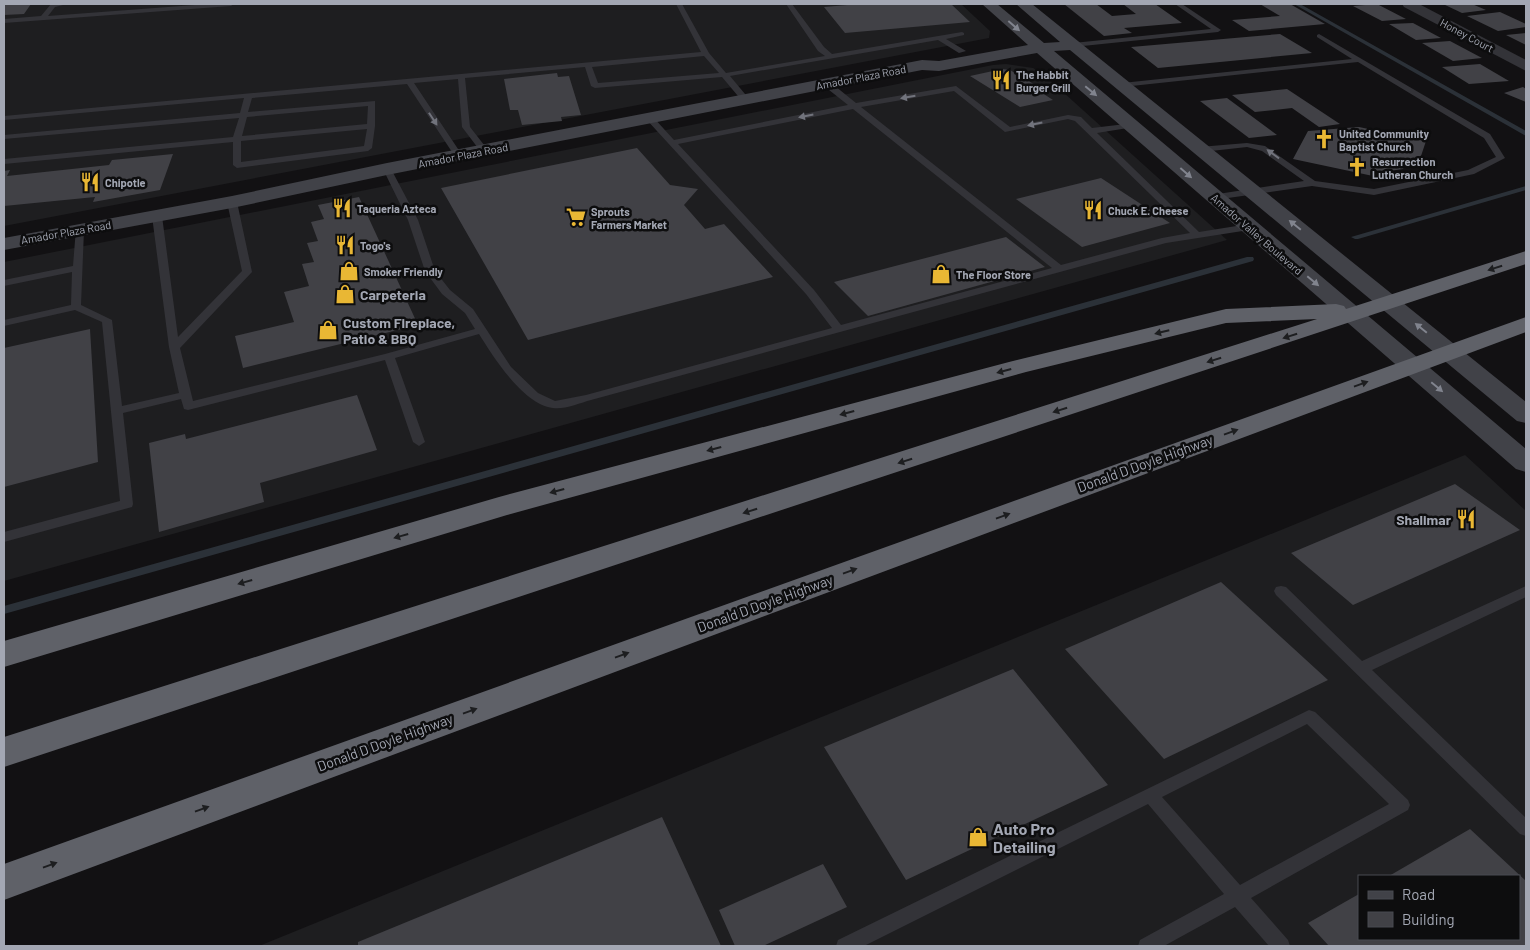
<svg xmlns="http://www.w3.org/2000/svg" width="1530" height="950" font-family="Barlow,sans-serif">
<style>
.built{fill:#1e1e20;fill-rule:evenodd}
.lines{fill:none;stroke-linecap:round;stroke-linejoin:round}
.stream{fill:#2b3138;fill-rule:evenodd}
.building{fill:#414146}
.lane{fill:#333338;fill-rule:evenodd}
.street{fill:#333338;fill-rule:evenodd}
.secondary{fill:#414248;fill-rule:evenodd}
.highway{fill:#5f6168;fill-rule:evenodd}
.oneway{fill:#81848e}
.oneway2{fill:#71737c}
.oneway3{fill:#1d1e20}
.labels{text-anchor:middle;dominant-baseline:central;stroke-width:5;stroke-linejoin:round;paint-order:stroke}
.far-street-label{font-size:11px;fill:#a3a7b3;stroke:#0d0d0e}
.far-poi-label{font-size:11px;font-weight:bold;fill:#a3a7b3;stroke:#0d0d0e;text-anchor:start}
.poi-label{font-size:14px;font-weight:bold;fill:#a3a7b3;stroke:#0d0d0e;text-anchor:start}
.street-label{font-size:14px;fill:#a3a7b3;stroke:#0d0d0e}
.near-poi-label{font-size:16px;font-weight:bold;fill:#a3a7b3;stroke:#0d0d0e;text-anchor:start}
</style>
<rect width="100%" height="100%" fill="#121113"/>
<path class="built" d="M4 4H961L990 31 989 38 4 226Z
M1006 64 1033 68 1043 74 1227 240 4 581V262L993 65Z
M1465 455 1526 511V946H259ZM1359 876H1519V939H1359Z"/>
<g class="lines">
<path class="stream" d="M1294 4H1300L1526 131V136Z
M1526 186V190L1358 239H1355L1351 237Z
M1247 257H1253L1254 259 1253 261 4 614V606Z"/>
</g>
<path class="building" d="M4 4H31L24 14 4 15Z
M859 4H951L970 22 845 33 824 7Z
M1064 4H1096L1112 16 1136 14 1123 4H1155L1182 23 1124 28 1132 33 1104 36Z
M1260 4H1290L1325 24 1249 31 1232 20 1280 16Z
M1377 4 1406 19 1382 21 1353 6Z
M1443 4H1472L1486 10 1462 13Z
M1500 12 1526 24V27L1498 31 1467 16Z
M1413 23 1441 38 1416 40 1389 24Z
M1526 33V45L1506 35Z
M1280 34 1312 53 1158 68 1131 47Z
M1450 41 1482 58 1453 61 1422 43Z
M1480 64 1509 81 1469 84 1442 67Z
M1002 69 1010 70 1032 83 1040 88 1036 89 1053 100 1020 107 970 76Z
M557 73 558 77 569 76 581 115 561 117 562 121 522 125 518 110H510L504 79Z
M1523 87 1526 89V102L1504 93Z
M1287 89 1340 124 1319 127 1292 108 1255 112 1232 95Z
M1227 98 1277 135 1249 138 1200 101Z
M1359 127 1426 141 1419 162H1405L1403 169 1382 172 1375 170 1373 176 1293 159 1308 131Z
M637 148 670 185 698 189 684 205 705 229 724 224 773 277 528 340 441 188Z
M173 154 160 190 93 202 95 197 4 206V171L10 170 7 176 109 165 112 160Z
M1101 178 1170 223 1082 247 1016 199Z
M359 197 418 325 243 368 235 336 294 322 284 292 309 286 302 264 314 262 307 243 318 241 311 222 324 219 318 205Z
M1006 237 1045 267 868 316 834 282Z
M90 329 98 462 4 487V348Z
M357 395 377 450 260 483 264 502 159 532 149 443 185 434 186 439Z
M1455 484 1520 530 1353 605 1291 553Z
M1221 582 1328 680 1164 759 1065 649Z
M1013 669 1108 785 906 880 824 747Z
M662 817 721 946H358V942Z
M1470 829 1526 881V946H1329L1308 923 1359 894V939H1519V876H1389Z
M823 864 847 907 763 946H735L719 910Z"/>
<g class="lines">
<path class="lane" d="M51 4H67L55 7 48 16 208 4H234L231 6 4 23V19L41 16Z
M676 4H682L709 53 726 73 825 56 818 51 786 4H792L824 47 832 54 962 32 964 33V35L946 39 966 51 959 53 938 40 730 76 750 100 746 102H743L722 77 595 88 591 86 585 67 465 78 470 127 488 150 484 153 481 152 462 127 458 79 414 83 462 155 458 158 454 155 407 84 252 98 248 112 375 101V126L372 148 368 151 237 168 233 165V142L4 164V159L233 137 239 118 4 139V135L240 113 244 98 4 120V116L701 52ZM704 56 719 73 598 83 592 67ZM368 106 367 124 242 136 247 117ZM367 129 364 146 241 162V141Z
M1175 4H1182L1221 30 1218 32 1073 47 1069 45 1073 43 1211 29Z
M1319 34 1490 134 1505 158 1474 174 1374 195 1312 186 1214 200 1210 197 1211 195 1304 181 1262 151 1247 147 1202 152 1199 151V147L1247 143 1265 146 1315 181 1374 189 1468 170 1496 157 1484 138 1358 62 1122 87 1118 85 1122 83 1352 59 1317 37V35Z
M824 82H830L856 103 956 86 1010 127 1068 115 1081 117 1092 128 1134 123V127L1097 133 1199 232 1249 224 1254 227 1249 230 1166 243 591 400C580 403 563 410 553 408 523 404 494 358 479 334L395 358 425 442 419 446 413 442 385 360 188 410 184 409 181 399 123 413 133 504 132 507 4 542V532L120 501 102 322 75 310 4 326V320L71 305 72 272 4 286V280L73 266 76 228H82L84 230 81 305 112 320 122 406 179 393 169 347 152 216 157 213 162 216 178 337 242 271 227 202 232 199 237 202 252 272 180 348 193 401 385 354 475 329 465 313 442 294 425 271 408 220 383 169 390 167 418 220 435 271 450 290 473 309 511 367 538 393 555 401 586 395 832 328 806 294 646 119 653 117 674 140 848 105 824 86ZM954 91 1005 132 1068 119 1075 121 1190 233 1162 238 1061 265 861 107ZM853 109 1052 268 841 325 814 290 678 144Z
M1281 586 1286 587 1362 661 1526 586V597L1372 670 1526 818V836L1520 834 1276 595 1274 591 1276 587Z
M1309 710 1315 712 1408 800 1410 805 1408 810 1251 898 1288 940 1290 946H1269L1235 907 1164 946H1138L1140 940 1224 894 1148 804 864 946H836L838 940ZM1307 724 1389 804 1240 885 1162 797Z"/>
<path class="street" d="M1402 4H1419L1526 60V71L1404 7Z"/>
<path class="secondary" d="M982 4H997L1044 43 1060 42 1016 4H1032L1526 402V423L1517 421 1070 50 1054 51 1526 449V472L1516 469 1037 53 939 71 922 70 387 175 232 208 4 250V238L232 196 387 163 922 60 939 61 1028 45Z"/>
<path class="highway" d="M1526 251V264L4 767V737L1317 319 1226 323 1026 372 507 515 4 667V641L499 497 1009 362 1226 309 1336 304 1344 306 1346 309Z
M1526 317V332L4 900V864Z"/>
</g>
<defs><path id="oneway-solid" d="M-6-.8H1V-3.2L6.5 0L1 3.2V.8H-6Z" transform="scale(1.25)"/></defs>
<g class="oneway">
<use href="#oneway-solid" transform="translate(1014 26) rotate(41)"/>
<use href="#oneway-solid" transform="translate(1091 91) rotate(40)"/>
<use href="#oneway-solid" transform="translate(1186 173) rotate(41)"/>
<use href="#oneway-solid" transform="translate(1295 225) rotate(-141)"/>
<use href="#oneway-solid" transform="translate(1313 281) rotate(40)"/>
<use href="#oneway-solid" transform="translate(1421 328) rotate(-141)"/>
<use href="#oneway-solid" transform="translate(1437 387) rotate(40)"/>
</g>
<g class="oneway2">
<use href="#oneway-solid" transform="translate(908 97) rotate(170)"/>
<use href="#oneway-solid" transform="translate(806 116) rotate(169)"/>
<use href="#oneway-solid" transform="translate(433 119) rotate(57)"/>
<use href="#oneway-solid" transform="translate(1035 124) rotate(168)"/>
<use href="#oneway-solid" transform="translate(1273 154) rotate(-144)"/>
</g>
<g class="oneway3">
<use href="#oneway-solid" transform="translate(1495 268) rotate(162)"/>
<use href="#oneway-solid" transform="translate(1162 332) rotate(166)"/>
<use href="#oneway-solid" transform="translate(1290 336) rotate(162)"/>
<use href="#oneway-solid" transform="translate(1214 360) rotate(162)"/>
<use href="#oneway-solid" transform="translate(1004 371) rotate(165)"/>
<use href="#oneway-solid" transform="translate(1361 384) rotate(-20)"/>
<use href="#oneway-solid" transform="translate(1060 410) rotate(162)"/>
<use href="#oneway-solid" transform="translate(847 413) rotate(165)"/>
<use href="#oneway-solid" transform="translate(1231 432) rotate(-20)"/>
<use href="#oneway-solid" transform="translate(714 449) rotate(165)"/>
<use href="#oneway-solid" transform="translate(905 461) rotate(162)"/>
<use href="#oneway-solid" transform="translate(557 491) rotate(165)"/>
<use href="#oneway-solid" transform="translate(750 511) rotate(162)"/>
<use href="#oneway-solid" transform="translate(1003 516) rotate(-20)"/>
<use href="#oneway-solid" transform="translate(401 536) rotate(164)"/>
<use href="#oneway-solid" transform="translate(850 571) rotate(-20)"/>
<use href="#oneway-solid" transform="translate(245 582) rotate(164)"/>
<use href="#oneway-solid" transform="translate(622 655) rotate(-20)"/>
<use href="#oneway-solid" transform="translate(470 711) rotate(-20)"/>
<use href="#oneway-solid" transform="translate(202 809) rotate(-20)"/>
<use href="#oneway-solid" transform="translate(50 865) rotate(-20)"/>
</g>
<defs>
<symbol id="restaurant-bare" viewBox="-9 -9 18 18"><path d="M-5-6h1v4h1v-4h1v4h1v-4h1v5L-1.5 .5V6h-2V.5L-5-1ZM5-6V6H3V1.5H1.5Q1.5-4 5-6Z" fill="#e9b734" stroke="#0d0d0e" stroke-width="2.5" paint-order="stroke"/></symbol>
<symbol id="church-bare" viewBox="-9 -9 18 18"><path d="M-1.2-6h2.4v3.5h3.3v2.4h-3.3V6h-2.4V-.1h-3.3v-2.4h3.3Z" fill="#e9b734" stroke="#0d0d0e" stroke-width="2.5" paint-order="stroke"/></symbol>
<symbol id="supermarket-bare" viewBox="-9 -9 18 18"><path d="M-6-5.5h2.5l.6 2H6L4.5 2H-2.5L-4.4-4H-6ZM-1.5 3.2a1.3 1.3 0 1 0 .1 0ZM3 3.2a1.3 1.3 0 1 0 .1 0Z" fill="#e9b734" stroke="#0d0d0e" stroke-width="2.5" paint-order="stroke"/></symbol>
<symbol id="shop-bare" viewBox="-9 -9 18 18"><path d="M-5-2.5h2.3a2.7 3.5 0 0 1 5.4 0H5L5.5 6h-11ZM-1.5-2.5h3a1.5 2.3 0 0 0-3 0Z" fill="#e9b734" stroke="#0d0d0e" stroke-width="2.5" paint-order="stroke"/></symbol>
</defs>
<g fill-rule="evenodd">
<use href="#restaurant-bare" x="987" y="66" width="28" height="28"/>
<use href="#church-bare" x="1310" y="125" width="28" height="28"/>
<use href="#church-bare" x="1343" y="153" width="28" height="28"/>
<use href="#restaurant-bare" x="76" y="168" width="28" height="28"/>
<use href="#restaurant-bare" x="328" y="194" width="28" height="28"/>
<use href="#restaurant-bare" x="1079" y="196" width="28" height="28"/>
<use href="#supermarket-bare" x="562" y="203" width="28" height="28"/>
<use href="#restaurant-bare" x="331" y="231" width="28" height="28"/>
<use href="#shop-bare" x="335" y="257" width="28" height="28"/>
<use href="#shop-bare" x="927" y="260" width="28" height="28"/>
<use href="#shop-bare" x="331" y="280" width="28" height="28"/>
<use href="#shop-bare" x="314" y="316" width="28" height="28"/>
<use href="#restaurant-bare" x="1452" y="505" width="28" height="28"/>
<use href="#shop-bare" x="964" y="823" width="28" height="28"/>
</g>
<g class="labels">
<g class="far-street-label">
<text transform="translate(1467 35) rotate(28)">Honey Court</text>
<text transform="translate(861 77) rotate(-11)">Amador Plaza Road</text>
<text transform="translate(463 155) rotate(-11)">Amador Plaza Road</text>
<text transform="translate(66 232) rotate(-10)">Amador Plaza Road</text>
<text transform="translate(1257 234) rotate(41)">Amador Valley Boulevard</text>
</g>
<g class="far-poi-label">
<text x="1016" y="74">The Habbit<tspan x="1016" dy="13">Burger Grill</tspan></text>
<text x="1339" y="133">United Community<tspan x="1339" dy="13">Baptist Church</tspan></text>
<text x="1372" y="161">Resurrection<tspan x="1372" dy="13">Lutheran Church</tspan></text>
<text x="105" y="182">Chipotle</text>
<text x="357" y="208">Taqueria Azteca</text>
<text x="1108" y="210">Chuck E. Cheese</text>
<text x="591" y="211">Sprouts<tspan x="591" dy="13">Farmers Market</tspan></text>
<text x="360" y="245">Togo's</text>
<text x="364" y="271">Smoker Friendly</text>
<text x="956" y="274">The Floor Store</text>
</g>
<g class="poi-label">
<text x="360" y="294">Carpeteria</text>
<text x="343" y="322">Custom Fireplace,<tspan x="343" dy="16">Patio &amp; BBQ</tspan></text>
<text x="1451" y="519" text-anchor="end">Shalimar</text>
</g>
<g class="street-label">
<text transform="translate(1145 463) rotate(-20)">Donald D Doyle Highway</text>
<text transform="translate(765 603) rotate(-20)">Donald D Doyle Highway</text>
<text transform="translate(385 742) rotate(-20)">Donald D Doyle Highway</text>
</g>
<g class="near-poi-label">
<text x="993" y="828">Auto Pro<tspan x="993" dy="18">Detailing</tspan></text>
</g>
</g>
<rect width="1530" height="950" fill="none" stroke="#a3a7b3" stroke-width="10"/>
<rect x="1358" y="875" width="162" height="65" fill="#0d0d0e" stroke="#494b50"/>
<rect x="1368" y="891" width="25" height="8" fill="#414248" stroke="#494b50"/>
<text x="1402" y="900" font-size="15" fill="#a3a7b3">Road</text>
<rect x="1368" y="912" width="25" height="15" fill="#414146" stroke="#494b50"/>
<text x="1402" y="925" font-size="15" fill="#a3a7b3">Building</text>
</svg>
